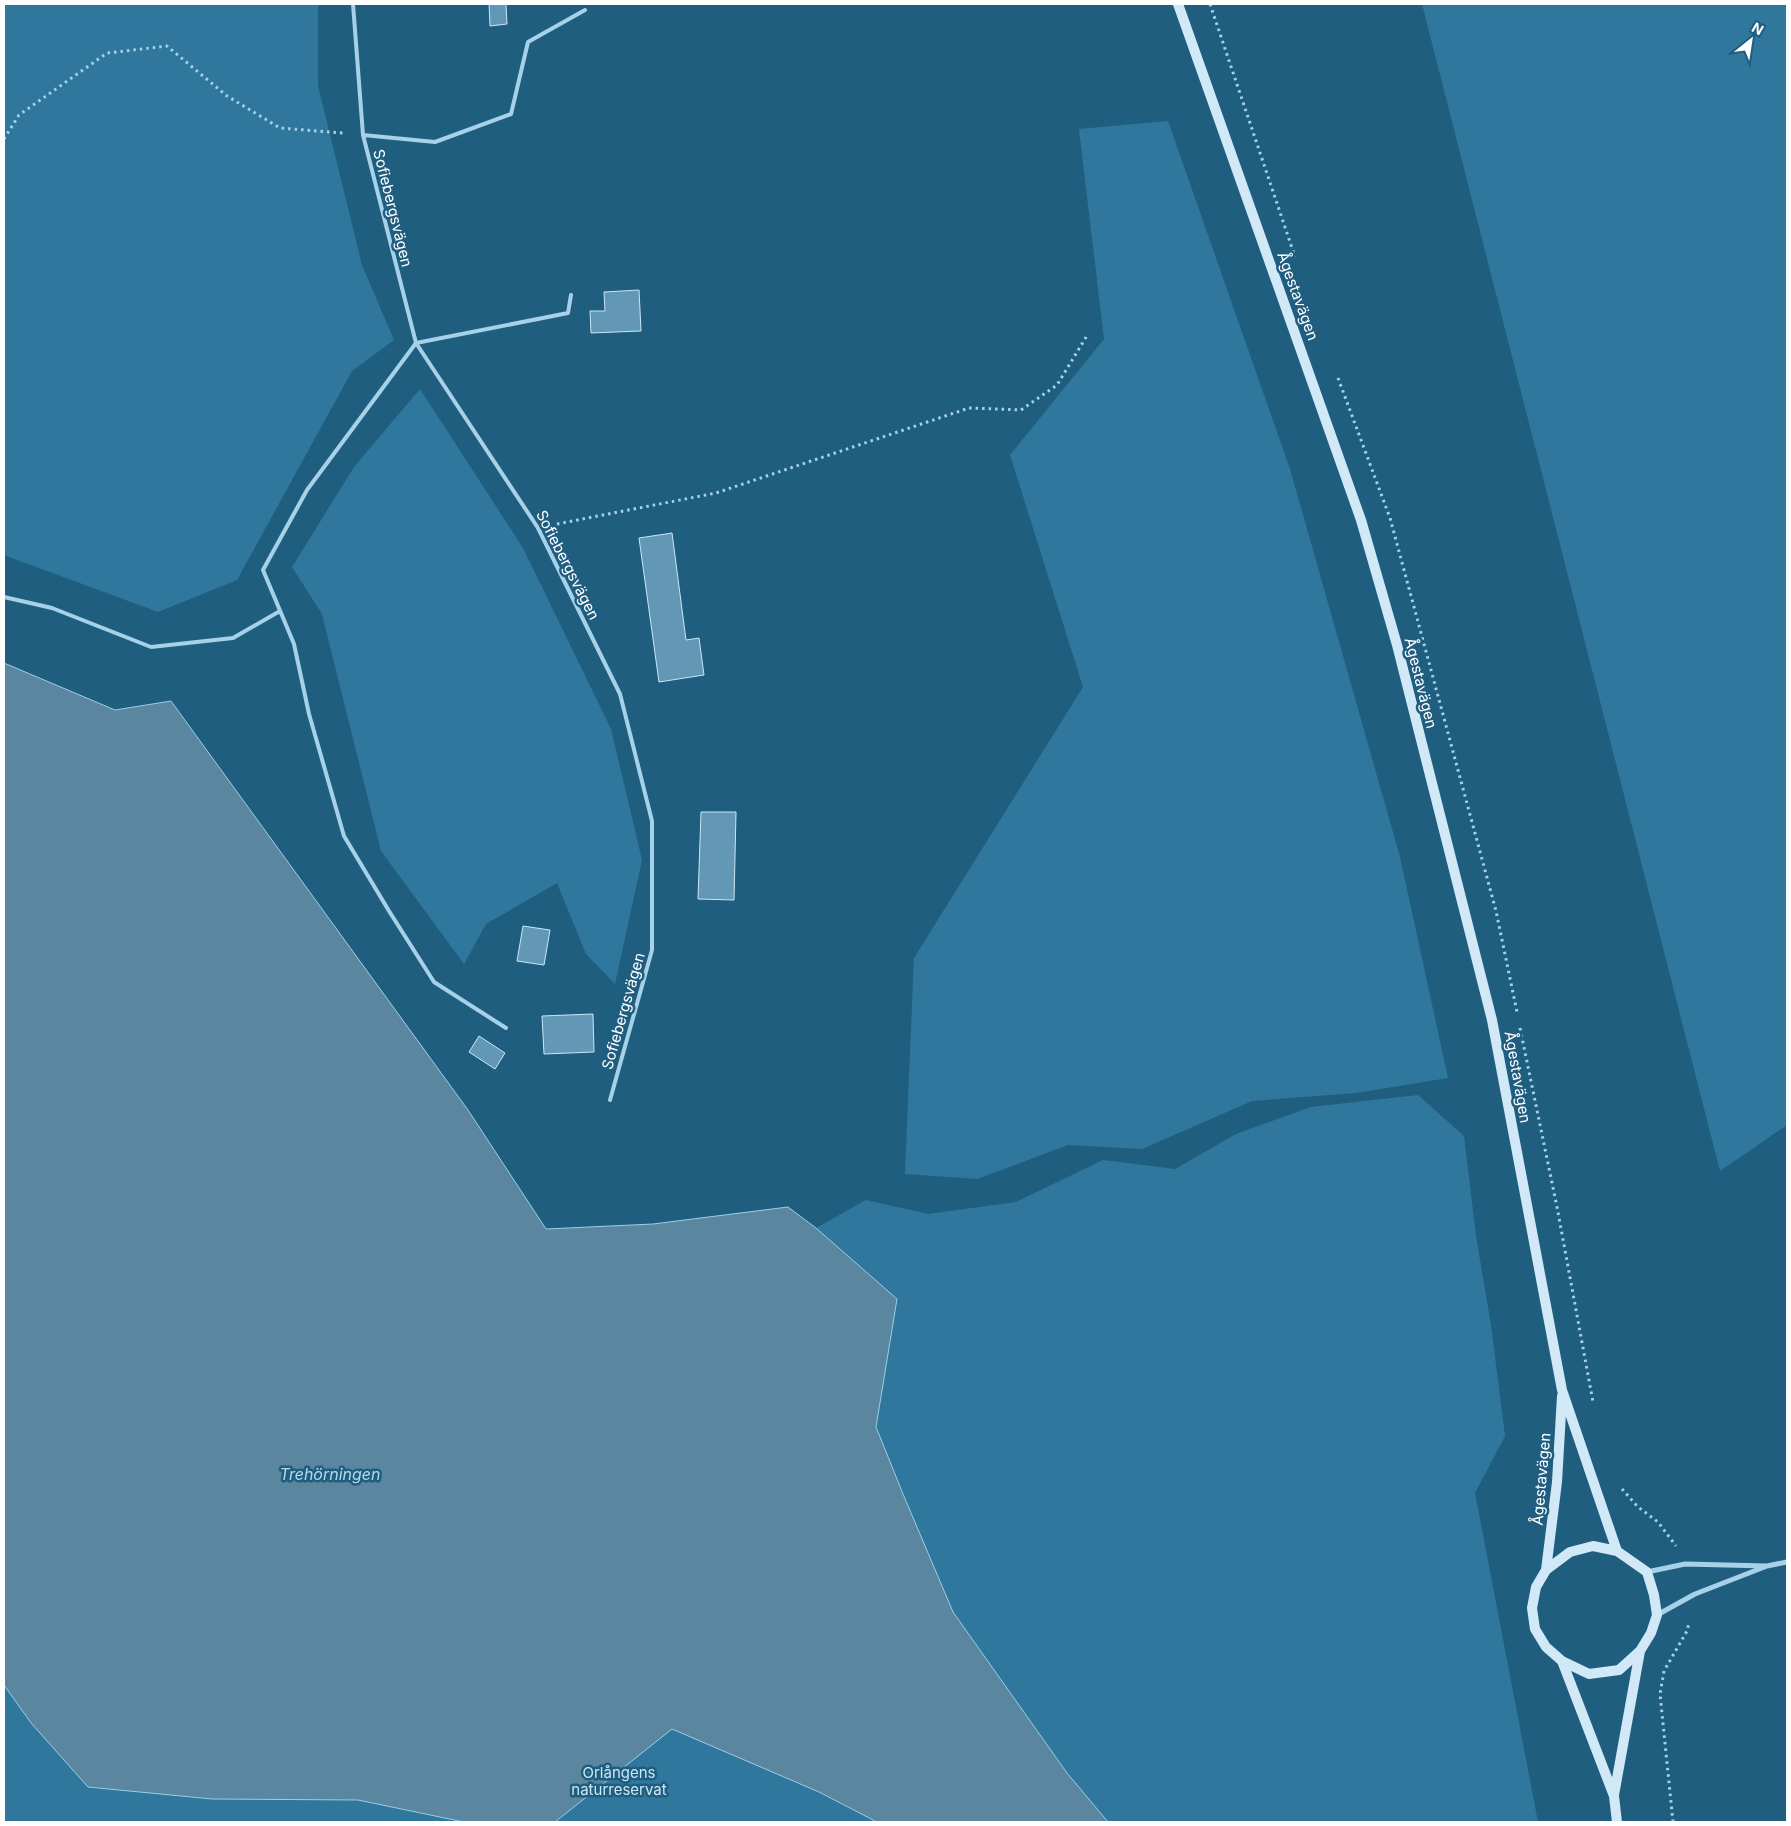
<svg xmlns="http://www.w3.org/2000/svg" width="1791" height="1826" font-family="Inter,sans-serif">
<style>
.green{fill:#30779d}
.water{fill:#5b869f;stroke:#9acfe9}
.building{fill:#6298b5;stroke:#cae7f6}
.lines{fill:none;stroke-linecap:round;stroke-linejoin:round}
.path{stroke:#a6d1e8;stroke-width:3;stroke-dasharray:2.5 4;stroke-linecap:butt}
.service{stroke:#a6d1e8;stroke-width:4}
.minor{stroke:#a6d1e8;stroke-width:5}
.secondary{stroke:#d1e8f6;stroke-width:10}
.labels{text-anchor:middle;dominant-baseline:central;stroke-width:5;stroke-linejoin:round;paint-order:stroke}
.street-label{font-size:15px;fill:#fff;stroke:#205e80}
.park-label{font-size:15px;fill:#cae7f6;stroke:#205e80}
.water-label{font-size:16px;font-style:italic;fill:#b1daef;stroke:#205e80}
</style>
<rect width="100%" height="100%" fill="#205e80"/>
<path class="green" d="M4 4H318V86L362 265 394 340 352 371 237 580 158 612 4 555Z
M1422 4H1787V1125L1720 1171Z
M1168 121 1290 469 1400 857 1448 1078 1356 1093 1252 1101 1142 1149 1068 1145 977 1179 905 1174 914 958 1083 687 1010 455 1104 339 1079 129Z
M420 389 523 548 611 729 642 860 615 984 586 954 557 883 486 924 464 964 381 851 322 614 292 567 354 467Z
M1418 1095 1464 1136 1476 1236 1491 1325 1505 1436 1475 1493 1538 1822H1108L1067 1773 953 1612 903 1494 876 1427 897 1299 816 1228 866 1200 928 1214 1016 1202 1103 1160 1175 1169 1236 1134 1311 1107Z
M4 1668 31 1723 88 1787 212 1799 358 1800 464 1822H4Z
M668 1726 819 1792 877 1822H555Z"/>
<path class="water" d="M4 663 115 710 171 701 468 1110 546 1229 653 1224 788 1207 816 1228 897 1299 876 1427 903 1494 953 1612 1067 1773 1108 1822H877L819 1792 672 1729 555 1822H464L358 1800 212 1799 88 1787 31 1723 4 1685Z"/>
<path class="building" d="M489 4H506L507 24 490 26Z
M639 290 641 331 591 333 590 311H605L604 292Z
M672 533 686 640 699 638 704 675 659 682 639 538Z
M701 812H736L734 900 698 899Z
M523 926 550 930 544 965 517 961Z
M593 1014 594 1052 544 1054 542 1016Z
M479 1036 505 1053 495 1069 469 1052Z"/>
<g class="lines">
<path class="path" d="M1210 4 1295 257
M4 139 19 115 107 53 167 46 227 96 280 128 343 133
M1338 378 1390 518 1496 911 1517 1012
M557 524 716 493 969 408 1021 410 1057 385 1088 334
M1520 1028 1557 1207 1593 1402
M1622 1489 1638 1507 1658 1522 1676 1546
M1673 1822 1660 1694 1664 1671 1687 1631 1689 1623"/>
<path class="service" d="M353 4 363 135 416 343 538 528 620 694 652 821V950L610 1100
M363 135 435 142 511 114 528 42 585 10
M4 597 52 608 151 647 233 638 280 611
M506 1028 434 982 389 911 344 836 309 714 294 644 263 570 307 490 416 343 568 313 571 295"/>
<path class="minor" d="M1767 1566 1787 1562
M1647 1572 1685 1564 1767 1566 1695 1594 1657 1615"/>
<path class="secondary" d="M1178 4 1361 520 1397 645 1492 1020 1562 1390 1617 1551
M1546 1570 1570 1552 1593 1546 1617 1551 1647 1572 1654 1595 1657 1615 1651 1633 1640 1651 1619 1670 1589 1674 1562 1661 1546 1647 1535 1629 1532 1608 1536 1587 1546 1570 1557 1482 1562 1396
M1562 1661 1614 1796 1617 1822
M1614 1795 1640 1651"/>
</g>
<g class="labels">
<g class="street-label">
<text transform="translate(393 208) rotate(76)">Sofiebergsvägen</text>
<text transform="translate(1298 296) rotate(70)">Ågestavägen</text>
<text transform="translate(568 565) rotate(63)">Sofiebergsvägen</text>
<text transform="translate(1421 683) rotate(76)">Ågestavägen</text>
<text transform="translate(623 1011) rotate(-74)">Sofiebergsvägen</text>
<text transform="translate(1518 1077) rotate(80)">Ågestavägen</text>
<text transform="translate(1541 1479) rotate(-85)">Ågestavägen</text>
</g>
<g class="park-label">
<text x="619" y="1772">Orlångens<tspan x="619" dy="17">naturreservat</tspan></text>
</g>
<g class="water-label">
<text x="330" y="1474">Trehörningen</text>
</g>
</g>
<rect width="1791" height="1826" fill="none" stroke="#ffffff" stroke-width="10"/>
<g transform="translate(1751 40) rotate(30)" stroke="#205e80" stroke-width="4" paint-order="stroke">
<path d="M0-4L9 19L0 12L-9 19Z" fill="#ffffff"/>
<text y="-8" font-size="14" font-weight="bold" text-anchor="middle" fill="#ffffff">N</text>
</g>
</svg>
